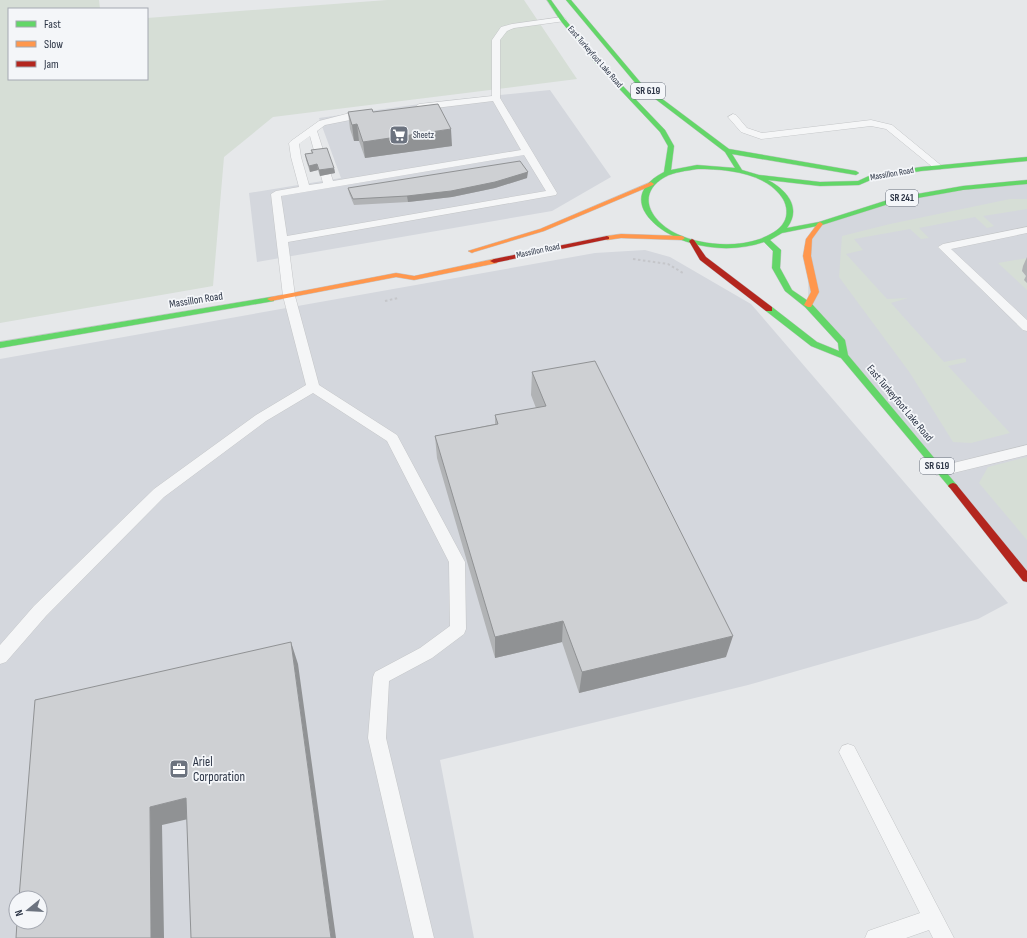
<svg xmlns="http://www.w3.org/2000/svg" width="1027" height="938" font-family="'Sofia Sans Condensed',sans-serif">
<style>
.built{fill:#d4d7dd;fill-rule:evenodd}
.green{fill:#d6ded6}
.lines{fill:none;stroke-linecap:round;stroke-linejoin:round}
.lane-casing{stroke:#c4c6c8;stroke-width:1}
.fast-casing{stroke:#c4c6c8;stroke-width:1}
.slow-casing{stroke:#c4c6c8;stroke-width:1}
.jam-casing{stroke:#c4c6c8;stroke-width:1}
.path{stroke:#c5c6ca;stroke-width:2;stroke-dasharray:2.5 2.5;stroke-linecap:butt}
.lane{fill:#f5f6f7;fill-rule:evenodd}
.fast{fill:#63d668;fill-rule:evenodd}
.slow{fill:#ff974d;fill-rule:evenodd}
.jam{fill:#b3261e;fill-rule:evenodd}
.wall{fill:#b1b3b5}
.shaded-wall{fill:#909294}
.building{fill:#ced0d3;stroke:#909294}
.labels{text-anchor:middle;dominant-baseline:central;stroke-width:3.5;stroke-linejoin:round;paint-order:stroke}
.far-street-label{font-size:9px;fill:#2b3445;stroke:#f4f6f9}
.far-poi-label{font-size:9px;fill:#2b3445;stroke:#f4f6f9;text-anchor:start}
.shield{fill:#f4f6f9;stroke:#676e7b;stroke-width:1}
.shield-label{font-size:10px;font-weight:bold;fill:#2b3445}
.street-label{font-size:11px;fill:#2b3445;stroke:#f4f6f9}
.near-poi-label{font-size:13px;fill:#2b3445;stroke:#f4f6f9;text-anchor:start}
</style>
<rect width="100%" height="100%" fill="#e6e8ea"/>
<path class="built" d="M550 90 611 177 552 211 257 262 249 193 341 178 319 118 449 100Z
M1027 182V578L808 305 809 239 820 224 894 200Z
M645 250 670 257 751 304 1008 603 978 619 748 685 440 760 474 938H0V359L595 253ZM16 898H40V922H16Z"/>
<path class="green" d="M0 0H99L100 9H9V79H147V18L387 0H524L577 79 273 117 224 157 213 286 0 323Z
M1010 199H1027V209L983 216 994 226 987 228 975 217 919 228 929 238 921 239 910 229 854 239 863 250 846 254 887 299 908 298 891 303 944 362 964 358 966 359V362L948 366 1010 433 971 443 953 442 910 373 839 277 842 236 890 224Z
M1027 258 1022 271 1027 278V290L998 263Z
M1027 457V540L979 483 988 467Z"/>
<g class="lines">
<defs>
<path id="lane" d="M562 17 566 19 565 21 514 28 507 31 500 40V98L557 193 556 195 288 242 295 296 319 385 397 435 465 562 466 629 464 634 432 658 389 681 386 738 434 938H414L368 738 373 677 375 672 420 648 450 626 449 562 387 441 313 393 266 421 164 497 46 616 6 662 0 664V645L34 606 154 489 256 415 306 385 283 296 271 194 276 191 299 187 291 157 289 143 291 141 319 121 346 114 370 112 372 114 370 116 325 125 317 131 333 181 521 150 493 101 419 110 415 107 419 104 492 96V40L501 27 512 24ZM310 136 323 183 309 185 301 157 299 144ZM524 155 546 191 287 236 281 196Z
M733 114 736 115 747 128 762 133 871 120 892 125 943 167 941 169H935L886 129 871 126 761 139 741 132 728 117Z
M1027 227V233L951 249 1027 320V331L1023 330 938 247 943 244Z
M1027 445V455L941 476 936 475 934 471 936 467 941 466Z
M848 744 854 746 954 938H933L929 930 906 938H865L868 931 920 913 839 752 842 746Z"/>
<path id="fast" d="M547 0H551L564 18 599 61 665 130 674 146 671 170 697 165 735 168 725 152 637 85 566 0H571L641 83 729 149 856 171 859 173 856 175 732 154 742 170 759 175 820 182 858 181 871 175 921 167 1027 157V161L921 171 873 179 859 185 820 186 768 180C787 190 802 208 787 228L819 222 894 198 963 186 1027 180V184L963 190 895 202 822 225 782 233 770 240 781 250 780 268 792 290 811 303 845 340 848 355 956 484 958 486 956 488H950L841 358 811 346 766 311V307H772L817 342 839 351 838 343 805 307 785 291 772 268 773 251 764 242C741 250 714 250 691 243 657 234 614 198 664 172L668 146 660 132 595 63 560 20ZM697 169C725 169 766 172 783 199 787 206 788 215 784 222 779 231 769 235 760 239 734 248 701 245 677 234 652 222 634 195 665 177 674 172 686 171 697 169Z
M271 297H274V301L0 348V342Z"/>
<path id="slow" d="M651 182 654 184 653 185 544 231 474 252 472 253 468 251 540 229Z
M820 222 823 224 812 239 811 256 819 292 811 307H808L804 305 811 292 803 256 806 239 818 223Z
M621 234 682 236 685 238 682 240 621 238 607 240 604 238 607 236Z
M494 259 498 261 497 263 414 280 396 277 271 301 267 299 271 297 396 273 414 276Z"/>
<path id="jam" d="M607 236 609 237V239L494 263 490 261 494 259Z
M692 239 694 240 706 257 772 307V311H766L700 260 689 241Z
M953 483 956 484 1027 571V582L1023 581 950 488 948 486 950 484Z"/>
</defs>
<use href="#lane" class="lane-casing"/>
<use href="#fast" class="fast-casing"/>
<use href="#slow" class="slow-casing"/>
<use href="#jam" class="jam-casing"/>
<path class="path" d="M633 259 668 264 683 273
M385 301 398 298"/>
<use href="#lane" class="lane"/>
<use href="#fast" class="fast"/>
<use href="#slow" class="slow"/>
<use href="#jam" class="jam"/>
</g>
<path class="wall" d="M348 112H373L452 146 365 158 359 141H354L350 129Z
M311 150 334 168 335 173 320 176 318 170 310 172 306 160 305 154H312Z
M527 178 495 188 452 197 408 202 354 205 349 193 348 188Z
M1027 257V283L1024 280 1026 276 1022 271 1023 266Z
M532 372 726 657 579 693 562 642 495 658 437 458 435 436 495 424V415L536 408 531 395Z"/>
<path class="shaded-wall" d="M357 124 359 141H354L352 125Z
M451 129 452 146 365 158 363 142Z
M317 164 318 170 310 172 309 166Z
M334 168 335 173 320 176 319 170Z
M528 172 527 178 495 188 452 197 408 202 407 196Z
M563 621 562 642 495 658V637Z
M733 636 726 657 579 693 582 672Z
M291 642 298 664 336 938H331Z
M186 798 197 817 162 825 164 938H151L150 807Z"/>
<path class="building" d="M438 104 451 129 363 142 357 124 352 125 348 112 372 109 373 112Z
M327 148 334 168 319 170 317 164 309 166 305 154 313 153 311 150Z
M520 161 528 172 495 182 451 191 407 196 353 199 348 188Z
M595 361 733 636 582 672 563 621 495 637 435 436 498 424 495 415 546 406 532 372Z
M291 642 331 938H191L186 798 150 807 151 938H16L17 922H40V898H19L35 700Z"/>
<defs>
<symbol id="supermarket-square" viewBox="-11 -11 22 22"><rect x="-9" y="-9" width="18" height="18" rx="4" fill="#6c737f" stroke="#f4f6f9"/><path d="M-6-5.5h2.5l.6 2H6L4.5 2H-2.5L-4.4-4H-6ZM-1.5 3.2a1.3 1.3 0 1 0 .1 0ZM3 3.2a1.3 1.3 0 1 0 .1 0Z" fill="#fff"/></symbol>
<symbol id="office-square" viewBox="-11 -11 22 22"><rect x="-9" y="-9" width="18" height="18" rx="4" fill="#6c737f" stroke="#f4f6f9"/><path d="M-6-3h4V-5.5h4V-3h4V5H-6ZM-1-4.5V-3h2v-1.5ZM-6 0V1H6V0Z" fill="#fff"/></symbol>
</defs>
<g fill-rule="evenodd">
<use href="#supermarket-square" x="388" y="124" width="22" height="22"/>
<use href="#office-square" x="168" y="758" width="22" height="22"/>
</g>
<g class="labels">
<g class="far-street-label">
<text transform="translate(595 57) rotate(49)">East Turkeyfoot Lake Road</text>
<text transform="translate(892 174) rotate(-10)">Massillon Road</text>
<text transform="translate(538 251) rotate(-12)">Massillon Road</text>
</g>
<g class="far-poi-label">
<text x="413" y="135">Sheetz</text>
</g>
<g class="shield">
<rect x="631" y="83" width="34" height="16" rx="3"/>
<rect x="886" y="190" width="32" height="16" rx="3"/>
<rect x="920" y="458" width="34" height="16" rx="3"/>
</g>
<g class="shield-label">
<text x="648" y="91">SR 619</text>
<text x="902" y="198">SR 241</text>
<text x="937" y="466">SR 619</text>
</g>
<g class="street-label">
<text transform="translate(196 300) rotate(-9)">Massillon Road</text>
<text transform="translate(900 403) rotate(50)">East Turkeyfoot Lake Road</text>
</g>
<g class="near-poi-label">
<text x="193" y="762">Ariel<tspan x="193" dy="15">Corporation</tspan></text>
</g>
</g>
<rect x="8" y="8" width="140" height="72" fill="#f4f6f9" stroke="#a4a8b1"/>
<rect x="16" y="21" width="20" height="6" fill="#63d668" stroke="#a4a8b1"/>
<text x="44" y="28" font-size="12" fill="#2b3445">Fast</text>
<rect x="16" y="41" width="20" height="6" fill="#ff974d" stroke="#a4a8b1"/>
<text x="44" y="48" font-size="12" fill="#2b3445">Slow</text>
<rect x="16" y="61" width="20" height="6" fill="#b3261e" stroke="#a4a8b1"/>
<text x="44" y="68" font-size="12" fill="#2b3445">Jam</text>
<g transform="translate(28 910) rotate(252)"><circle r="19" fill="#f4f6f9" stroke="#a4a8b1"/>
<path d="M0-3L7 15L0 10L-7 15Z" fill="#6c737f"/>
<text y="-6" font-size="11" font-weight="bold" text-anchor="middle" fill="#2b3445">N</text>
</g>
</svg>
